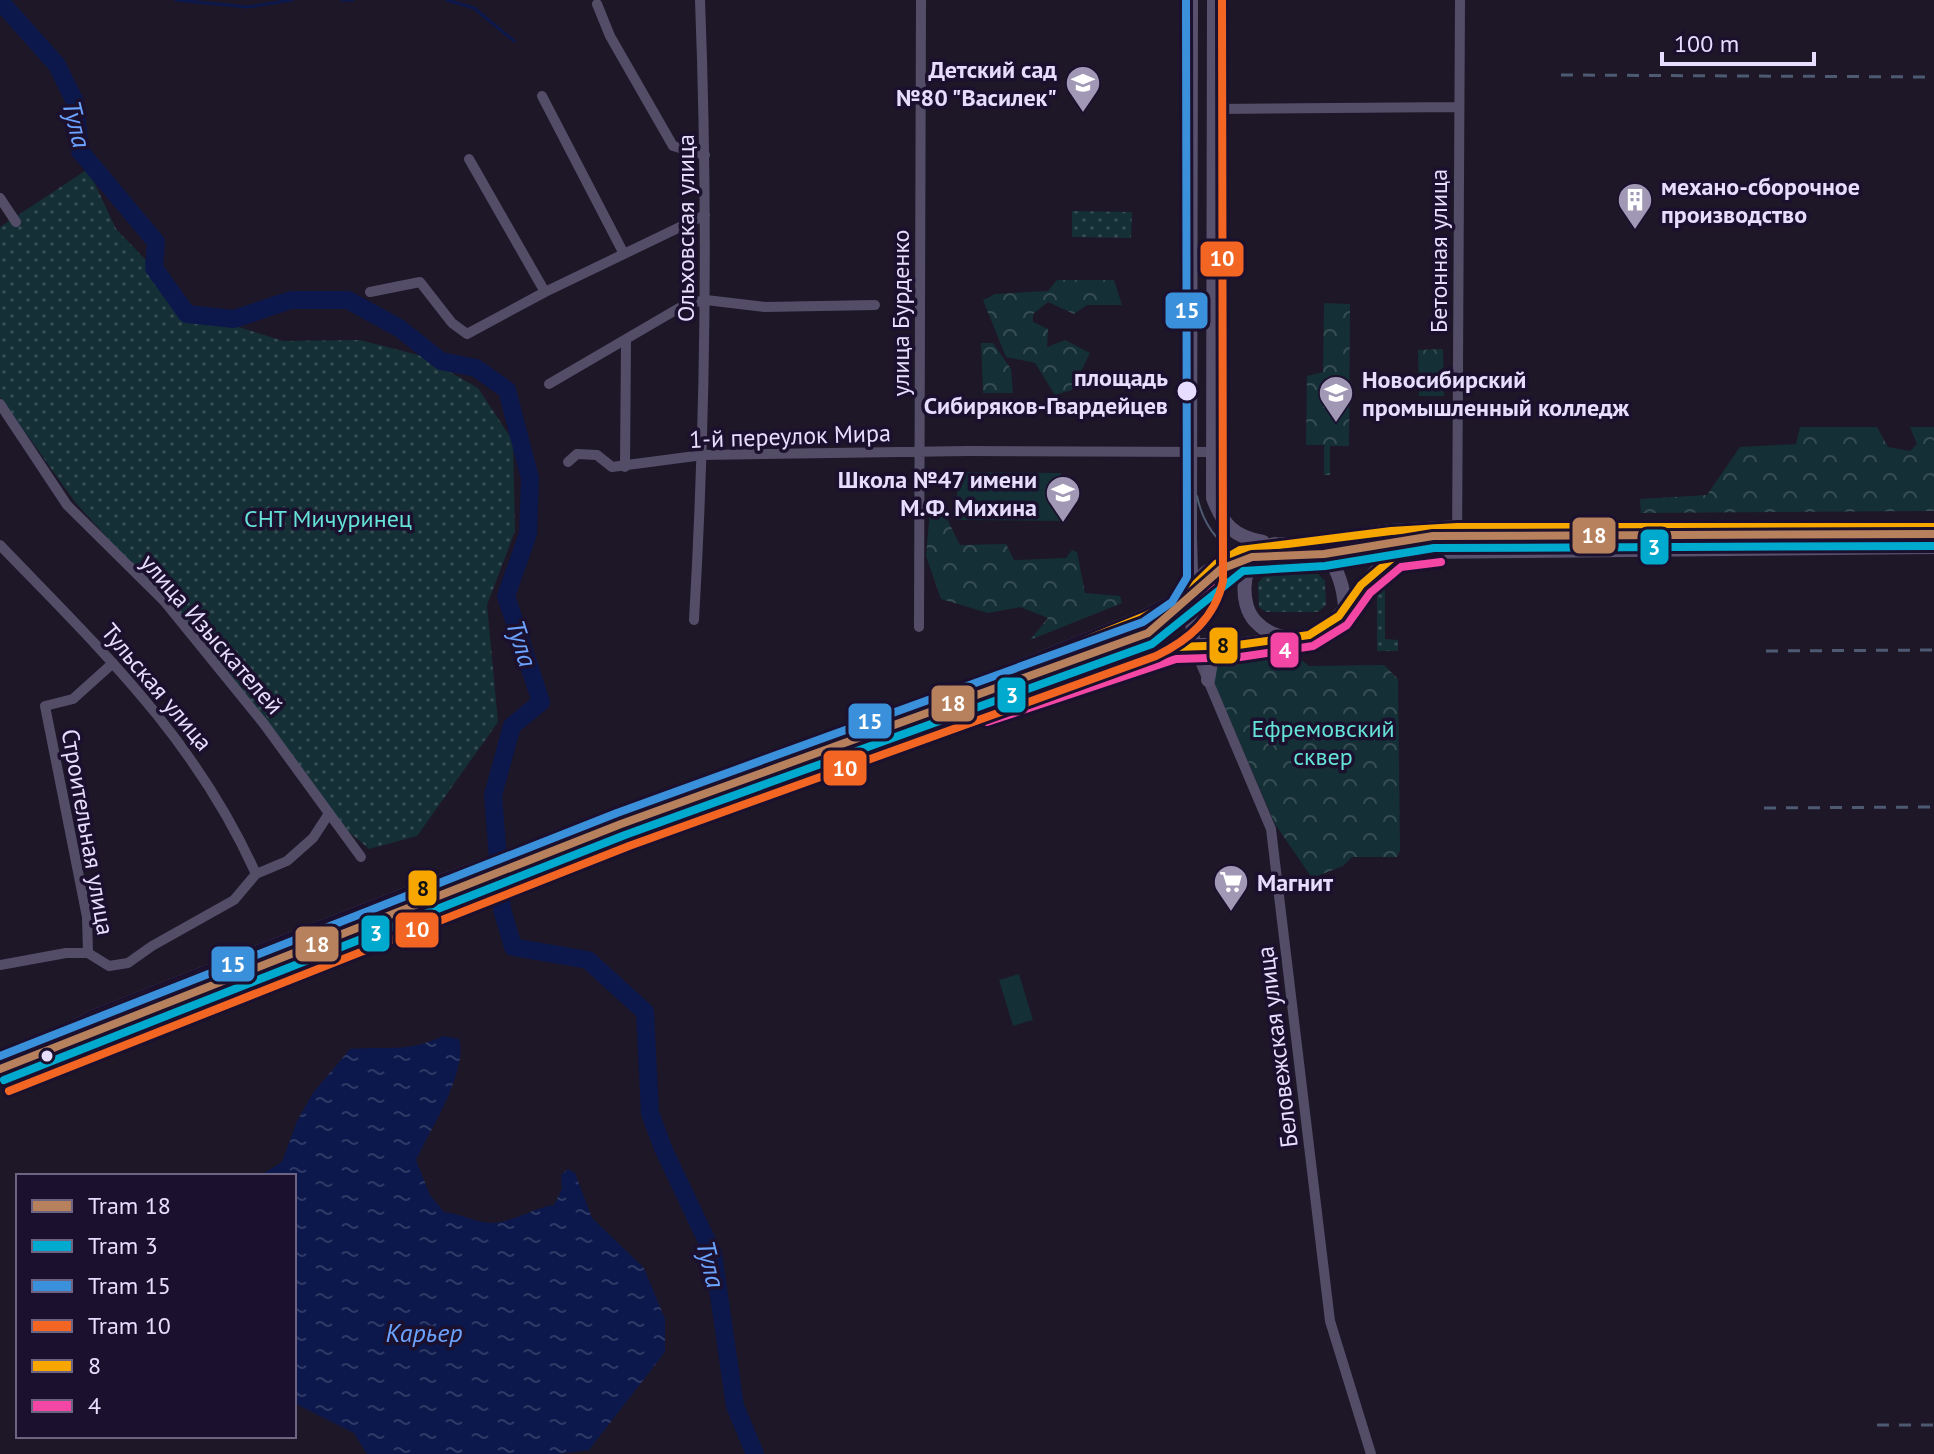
<svg xmlns="http://www.w3.org/2000/svg" width="1934" height="1454" font-family="'PT Sans',sans-serif">
<style>
.grass{fill:url(#grass-dots)}
.forest{fill:url(#forest-crowns)}
.pitch{fill:#152f36}
.water{fill:url(#water-ripples)}
.lines{fill:none;stroke-linecap:round;stroke-linejoin:round}
.stream{stroke:#0c184b;stroke-width:3}
.river{stroke:#0c184b;stroke-width:18}
.street{stroke:#534d68;stroke-width:10}
.secondary{stroke:#58516e;stroke-width:14}
.tram{stroke:#4d5a72;stroke-width:2}
.rail{stroke:#4d5a72;stroke-width:3;stroke-dasharray:12 10;stroke-linecap:butt}
.bus-1-casing{stroke:#1b112e;stroke-width:14}
.bus-2-casing{stroke:#1b112e;stroke-width:14}
.bus-1{stroke:#f7a600;stroke-width:8}
.bus-2{stroke:#f346a5;stroke-width:8}
.tram-1-casing{stroke:#1b112e;stroke-width:14}
.tram-2-casing{stroke:#1b112e;stroke-width:14}
.tram-3-casing{stroke:#1b112e;stroke-width:14}
.tram-4-casing{stroke:#1b112e;stroke-width:14}
.tram-1{stroke:#b6815c;stroke-width:8}
.tram-2{stroke:#00a9ce;stroke-width:8}
.tram-3{stroke:#3a90db;stroke-width:8}
.tram-4{stroke:#f26522;stroke-width:8}
.stop-dot{fill:#e7deff;stroke:#1b112e;stroke-width:3}
.labels{text-anchor:middle;dominant-baseline:central;stroke-width:7;stroke-linejoin:round;paint-order:stroke}
.poi-label{font-size:24px;font-weight:bold;fill:#e7deff;stroke:#1b112e;text-anchor:start}
.street-label{font-size:24px;fill:#e7deff;stroke:#1b112e}
.stop-label{font-size:24px;font-weight:bold;fill:#e7deff;stroke:#1b112e;text-anchor:end}
.park-label{font-size:24px;fill:#65e3d8;stroke:#1b112e}
.water-label{font-size:26px;font-style:italic;fill:#6ca3ff;stroke:#1b112e}
.line-badge{stroke:#1b112e;stroke-width:3}
.badge-label{font-size:22px;text-anchor:middle;font-weight:bold;fill:#fff}
.pale-badge-label{font-size:22px;text-anchor:middle;font-weight:bold;fill:#111}
</style>
<defs>
<pattern id="grass-dots" width="8" height="8" patternUnits="userSpaceOnUse" patternTransform="scale(2)"><rect width="8" height="8" fill="#152f36"/><path d="M2 2h.1M6 6h.1" fill="none" stroke="#374d54" stroke-width="1.8" stroke-linecap="round"/></pattern>
<pattern id="forest-crowns" width="20" height="18" patternUnits="userSpaceOnUse" patternTransform="scale(2)"><rect width="20" height="18" fill="#152f36"/><path d="M2 6a3 3 0 1 1 6 0M12 15a3 3 0 1 1 6 0" fill="none" stroke="#374d54"/></pattern>
<pattern id="water-ripples" width="26" height="14" patternUnits="userSpaceOnUse" patternTransform="scale(2)"><rect width="26" height="14" fill="#0c184b"/><path d="M2 4q2-2 4 0t4 0M15 11q2-2 4 0t4 0" fill="none" stroke="#2f3966"/></pattern>
</defs>
<rect width="100%" height="100%" fill="#1d1728"/>
<path class="grass" d="M88 169 116 229 198 314 283 341 360 340 422 356 478 388 513 441 515 531 487 605 498 722 417 836 369 849 327 813 165 602 75 502 0 397V227Z
M1072 211 1132 212 1131 238 1072 237Z
M1318 574 1325 581 1326 605 1318 612H1266L1259 607 1258 583 1265 575Z
M1377 587H1385V639L1398 640V651H1377Z"/>
<path class="forest" d="M1057 280H1114L1122 305H1087L1074 314 1048 302 1033 314V322L1048 329 1047 347 1065 340 1090 353 1072 390 1055 395 1035 363 1006 357 983 300 995 294 1048 291Z
M1324 303 1350 304 1349 446H1330V475H1324V445H1306L1307 376 1323 372Z
M981 343H993L1011 369 1013 393H983Z
M1443 349 1444 396H1419L1418 350Z
M1800 427H1877L1888 447 1910 451 1917 444 1910 427H1934V511L1641 513 1640 499 1707 495 1740 447 1796 444Z
M931 500 939 503 960 545 1006 544 1014 560 1066 558 1072 550 1077 552 1085 593 1120 596 1122 603 1030 640 1048 618 1020 607 988 613 941 599 926 556Z
M1291 652 1309 666 1384 665 1398 679 1400 851 1397 857H1352L1343 866 1312 878 1275 824 1213 680 1216 661 1225 655Z"/>
<path class="pitch" d="M957 472 1061 473V521L957 520Z
M1019 974 1033 1020 1013 1026 999 980Z"/>
<path class="water" d="M443 1036 459 1039C468 1072 430 1130 416 1160L430 1195 444 1212C462 1214 475 1223 493 1223 513 1222 533 1208 554 1205L562 1189 561 1175 568 1169 575 1173 592 1218 644 1268 665 1319V1352L589 1450 558 1454H367L354 1433 294 1403V1176H259L282 1162 297 1121 313 1093 350 1049C386 1046 408 1053 443 1036Z"/>
<g class="lines">
<path class="stream" d="M176 0 248 7 292 0
M342 0H353
M447 0 474 8 514 41"/>
<path class="river" d="M0 1 57 65 75 102 80 151 156 242 154 268 187 314 234 319 291 300H348L399 328 441 361 476 368 507 390 530 478 528 534 506 596 541 702 512 726 493 795 502 909 513 947 588 960 645 1012 650 1113 663 1148 713 1254 735 1406 755 1454"/>
<path class="street" d="M597 4 610 36 673 146 705 155
M542 96 624 254
M1214 109 1459 107
M469 159 545 292
M0 198 16 222
M370 292 420 282 452 323 467 334 545 292 705 215
M549 384 686 304 706 300 765 307 875 305
M0 404 67 505 165 602 264 724 361 857
M568 462 577 454 597 455 612 467 703 455 969 451 1213 452
M625 467 626 339
M0 545C101 650 195 738 256 874
M1457 550 1460 0
M694 620C706 413 708 207 700 0
M919 627 921 0
M1193 645 1271 829 1330 1321 1371 1454
M88 953 87 917 45 706 73 699 113 663
M88 953 109 966 128 963 152 946 234 900 256 874 287 861 313 838 328 815
M0 965 66 953H88"/>
<path class="secondary" d="M1191 0 1190 537 1193 645
M1214 0 1213 498C1223 525 1234 537 1263 542
M1307 543 1391 531 1457 527H1934
M1345 606C1342 574 1329 543 1292 544 1282 544 1272 544 1263 550 1241 563 1239 604 1255 621 1269 636 1286 640 1305 636 1351 626 1361 564 1408 552L1934 547
M1208 680 1211 662 1232 648
M16 1067 104 1042 424 916 950 722 1149 654 1193 645H1238L1288 638
M0 1069 92 1017 414 891 940 699 1145 616 1182 597 1205 573 1233 554 1275 544"/>
<path class="tram" d="M1197 496C1204 529 1222 549 1253 562"/>
<path class="rail" d="M1561 75 1934 77
M1766 651 1934 650
M1764 808 1934 807
M1877 1425H1934"/>
<defs>
<path id="bus-1" d="M983 711 1174 647 1238 645 1309 635 1339 616 1361 585 1396 555 1440 550
M0 1069 92 1017 414 891 940 699 1145 616 1182 597 1216 564 1240 550 1391 531 1457 527H1934"/>
<path id="bus-2" d="M987 722 1176 659 1240 657 1313 646 1347 625 1370 593 1401 567 1441 562
M6 1079 97 1028 418 902 944 710 1150 627 1189 607 1223 574 1244 562 1392 543 1457 539H1934"/>
</defs>
<use href="#bus-1" class="bus-1-casing"/>
<use href="#bus-2" class="bus-2-casing"/>
<use href="#bus-1" class="bus-1"/>
<use href="#bus-2" class="bus-2"/>
<defs>
<path id="tram-1" d="M0 1069 621 824 1148 633 1221 569 1252 557 1324 554 1433 536 1934 534"/>
<path id="tram-2" d="M4 1080 625 835 1152 644 1243 571 1325 566 1434 548 1934 546"/>
<path id="tram-3" d="M0 1056 617 813 1143 622 1172 602 1187 577 1186 0"/>
<path id="tram-4" d="M9 1091 629 846 1156 656C1189 640 1215 618 1223 581L1222 0"/>
</defs>
<use href="#tram-1" class="tram-1-casing"/>
<use href="#tram-2" class="tram-2-casing"/>
<use href="#tram-3" class="tram-3-casing"/>
<use href="#tram-4" class="tram-4-casing"/>
<use href="#tram-1" class="tram-1"/>
<use href="#tram-2" class="tram-2"/>
<use href="#tram-3" class="tram-3"/>
<use href="#tram-4" class="tram-4"/>
</g>
<defs>
<symbol id="school-pin" viewBox="-11 -11 22 30"><path d="M0 17L-7.5 6A9.5 9.5 0 1 1 7.5 6Z" fill="#a098b4" stroke="#1b112e"/><path d="M0-5L7-2L0 1L-7-2ZM-4 1L0 2.5L4 1V4Q0 6-4 4Z" fill="#fff"/></symbol>
<symbol id="building-pin" viewBox="-11 -11 22 30"><path d="M0 17L-7.5 6A9.5 9.5 0 1 1 7.5 6Z" fill="#a098b4" stroke="#1b112e"/><path d="M-4-6H4V6H1V3H-1V6H-4ZM-2.5-4.3h1.7v1.8h-1.7ZM.8-4.3h1.7v1.8H.8ZM-2.5-1h1.7V.8h-1.7ZM.8-1h1.7V.8H.8Z" fill="#fff"/></symbol>
<symbol id="university-pin" viewBox="-11 -11 22 30"><path d="M0 17L-7.5 6A9.5 9.5 0 1 1 7.5 6Z" fill="#a098b4" stroke="#1b112e"/><path d="M0-5L7-2L0 1L-7-2ZM-4 1L0 2.5L4 1V4Q0 6-4 4Z" fill="#fff"/></symbol>
<symbol id="supermarket-pin" viewBox="-11 -11 22 30"><path d="M0 17L-7.5 6A9.5 9.5 0 1 1 7.5 6Z" fill="#a098b4" stroke="#1b112e"/><path d="M-6-5.5h2.5l.6 2H6L4.5 2H-2.5L-4.4-4H-6ZM-1.5 3.2a1.3 1.3 0 1 0 .1 0ZM3 3.2a1.3 1.3 0 1 0 .1 0Z" fill="#fff"/></symbol>
</defs>
<g fill-rule="evenodd">
<use href="#school-pin" x="1063" y="63" width="40" height="54"/>
<use href="#building-pin" x="1615" y="180" width="40" height="54"/>
<use href="#university-pin" x="1316" y="373" width="40" height="54"/>
<use href="#school-pin" x="1043" y="473" width="40" height="54"/>
<use href="#supermarket-pin" x="1211" y="862" width="40" height="54"/>
</g>
<g class="stop-dot">
<circle cx="1187" cy="391" r="11"/>
<circle cx="47" cy="1056" r="7"/>
</g>
<g class="labels">
<g class="poi-label">
<text x="1057" y="69" text-anchor="end">Детский сад<tspan x="1057" dy="28">№80 "Василек"</tspan></text>
<text x="1661" y="186">механо-сборочное<tspan x="1661" dy="28">производство</tspan></text>
<text x="1362" y="379">Новосибирский<tspan x="1362" dy="28">промышленный колледж</tspan></text>
<text x="1037" y="479" text-anchor="end">Школа №47 имени<tspan x="1037" dy="28">М.Ф. Михина</tspan></text>
<text x="1257" y="882">Магнит</text>
</g>
<g class="street-label">
<text transform="translate(685 228) rotate(-90)">Ольховская улица</text>
<text transform="translate(1438 251) rotate(-90)">Бетонная улица</text>
<text transform="translate(900 313) rotate(-90)">улица Бурденко</text>
<text transform="translate(790 436) rotate(-2)">1-й переулок Мира</text>
<text transform="translate(212 634) rotate(49)">улица Изыскателей</text>
<text transform="translate(157 687) rotate(50)">Тульская улица</text>
<text transform="translate(88 832) rotate(80)">Строительная улица</text>
<text transform="translate(1277 1047) rotate(-97)">Беловежская улица</text>
</g>
<g class="stop-label">
<text x="1168" y="377">площадь<tspan x="1168" dy="28">Сибиряков-Гвардейцев</tspan></text>
</g>
<g class="park-label">
<text x="328" y="518">СНТ Мичуринец</text>
<text x="1323" y="728">Ефремовский<tspan x="1323" dy="28">сквер</tspan></text>
</g>
<g class="water-label">
<text transform="translate(77 124) rotate(76)">Тула</text>
<text transform="translate(522 643) rotate(72)">Тула</text>
<text transform="translate(711 1264) rotate(76)">Тула</text>
<text x="424" y="1332">Карьер</text>
</g>
</g>
<g class="line-badge">
<rect x="1199" y="240" width="46" height="38" rx="8" fill="#f26522"/>
<rect x="1164" y="291" width="45" height="39" rx="8" fill="#3a90db"/>
<rect x="1571" y="516" width="46" height="39" rx="8" fill="#b6815c"/>
<rect x="1639" y="528" width="31" height="38" rx="8" fill="#00a9ce"/>
<rect x="1208" y="626" width="31" height="39" rx="8" fill="#f7a600"/>
<rect x="1269" y="631" width="31" height="38" rx="8" fill="#f346a5"/>
<rect x="996" y="676" width="31" height="38" rx="8" fill="#00a9ce"/>
<rect x="930" y="684" width="46" height="39" rx="8" fill="#b6815c"/>
<rect x="847" y="702" width="46" height="38" rx="8" fill="#3a90db"/>
<rect x="822" y="749" width="46" height="38" rx="8" fill="#f26522"/>
<rect x="407" y="869" width="31" height="38" rx="8" fill="#f7a600"/>
<rect x="394" y="911" width="46" height="38" rx="8" fill="#f26522"/>
<rect x="360" y="914" width="31" height="39" rx="8" fill="#00a9ce"/>
<rect x="294" y="925" width="46" height="38" rx="8" fill="#b6815c"/>
<rect x="210" y="945" width="46" height="38" rx="8" fill="#3a90db"/>
</g>
<g class="badge-label">
<text x="1222" y="266">10</text>
<text x="1187" y="318">15</text>
<text x="1594" y="543">18</text>
<text x="1654" y="555">3</text>
<text x="1285" y="658">4</text>
<text x="1012" y="703">3</text>
<text x="953" y="711">18</text>
<text x="870" y="729">15</text>
<text x="845" y="776">10</text>
<text x="417" y="937">10</text>
<text x="376" y="941">3</text>
<text x="317" y="952">18</text>
<text x="233" y="972">15</text>
</g>
<g class="pale-badge-label">
<text x="1223" y="653">8</text>
<text x="423" y="896">8</text>
</g>
<rect x="16" y="1174" width="280" height="264" fill="#1b112e" stroke="#6d6382" stroke-width="2"/>
<rect x="32" y="1200" width="40" height="12" fill="#b6815c" stroke="#6d6382" stroke-width="2"/>
<text x="88" y="1214" font-size="24" fill="#e7deff">Tram 18</text>
<rect x="32" y="1240" width="40" height="12" fill="#00a9ce" stroke="#6d6382" stroke-width="2"/>
<text x="88" y="1254" font-size="24" fill="#e7deff">Tram 3</text>
<rect x="32" y="1280" width="40" height="12" fill="#3a90db" stroke="#6d6382" stroke-width="2"/>
<text x="88" y="1294" font-size="24" fill="#e7deff">Tram 15</text>
<rect x="32" y="1320" width="40" height="12" fill="#f26522" stroke="#6d6382" stroke-width="2"/>
<text x="88" y="1334" font-size="24" fill="#e7deff">Tram 10</text>
<rect x="32" y="1360" width="40" height="12" fill="#f7a600" stroke="#6d6382" stroke-width="2"/>
<text x="88" y="1374" font-size="24" fill="#e7deff">8</text>
<rect x="32" y="1400" width="40" height="12" fill="#f346a5" stroke="#6d6382" stroke-width="2"/>
<text x="88" y="1414" font-size="24" fill="#e7deff">4</text>
<path d="M1662 52v12h152v-12" fill="none" stroke="#e7deff" stroke-width="4"/>
<text x="1674" y="52" font-size="24" fill="#e7deff" stroke="#1b112e" stroke-width="6" paint-order="stroke">100 m</text>
</svg>
